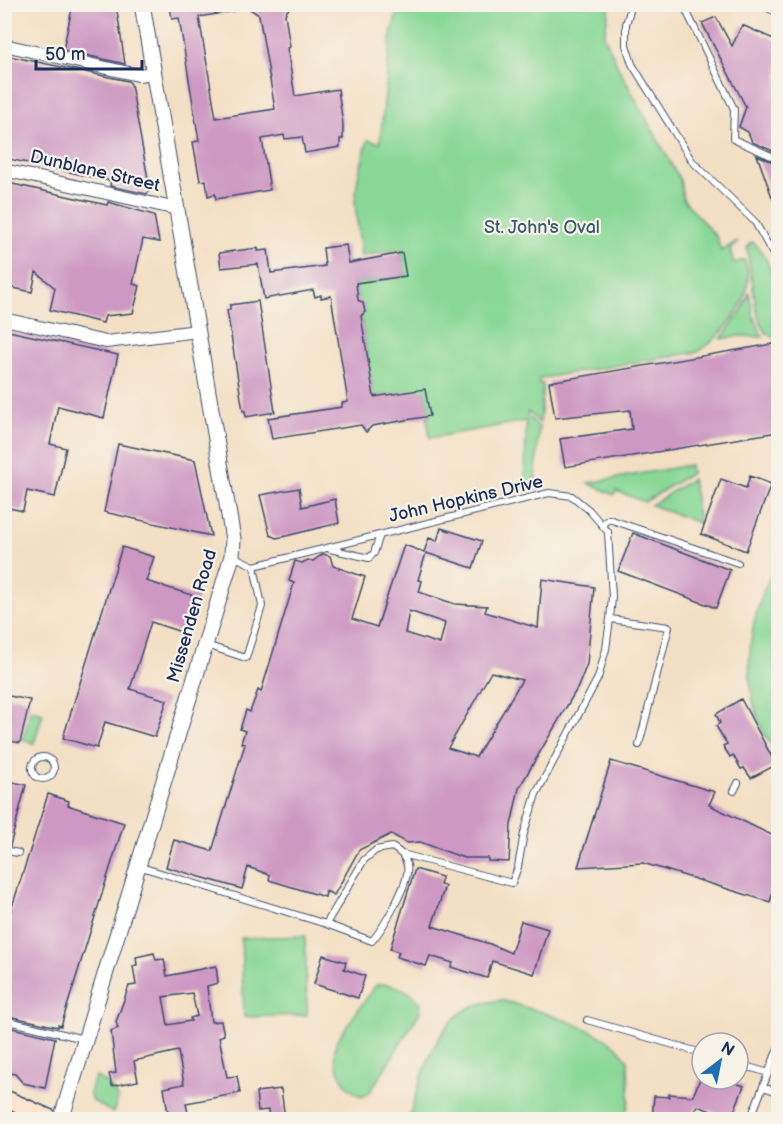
<svg xmlns="http://www.w3.org/2000/svg" width="783" height="1124" font-family="'Balsamiq Sans',sans-serif">
<style>
.green{fill:#8ad896;stroke:#52847a;stroke-width:1.5}
.building{fill:#cd98c3;fill-rule:evenodd}
.lines{fill:none;stroke-linecap:round;stroke-linejoin:round}
.service-casing{stroke:#3b4a6d;stroke-width:8}
.minor-casing{stroke:#3b4a6d;stroke-width:14}
.tertiary-casing{stroke:#3b4a6d;stroke-width:17}
.secondary-casing{stroke:#3b4a6d;stroke-width:19}
.service{stroke:#fff;stroke-width:6}
.minor{stroke:#fff;stroke-width:12}
.tertiary{stroke:#fff;stroke-width:15}
.secondary{stroke:#fce5cf;stroke-width:16}
.labels{text-anchor:middle;dominant-baseline:central;stroke-width:4.5;stroke-linejoin:round;paint-order:stroke}
.street-label{font-size:18px;fill:#1b2f5e;stroke:#f7f3e8}
.park-label{font-size:18px;fill:#37596c;stroke:#f7f3e8}
</style>
<rect width="100%" height="100%" fill="#f7f3e8"/>
<filter id="ink" filterUnits="userSpaceOnUse"><feTurbulence type="fractalNoise" baseFrequency=".0167" numOctaves="2"/><feDisplacementMap in="SourceGraphic" scale="12" xChannelSelector="R" yChannelSelector="G"/><feConvolveMatrix kernelMatrix="1 2 1 2 8 2 1 2 1" color-interpolation-filters="sRGB"/></filter>
<filter id="wash" filterUnits="userSpaceOnUse"><feTurbulence type="fractalNoise" baseFrequency=".008" numOctaves="4" result="noise"/><feDisplacementMap in="SourceGraphic" scale="24" xChannelSelector="R" yChannelSelector="G"/><feGaussianBlur stdDeviation="1.35" result="paint"/><feColorMatrix in="noise" values="0 0 0 0 0 0 0 0 0 0 0 0 0 0 0 0 0 1.4 0 .05"/><feComposite in="paint" operator="in"/></filter>
<g filter="url(#wash)">
<rect width="100%" height="100%" fill="#f3e0c4"/>
<path class="green" d="M400 4 610 5 604 35 619 69 680 180 683 199 711 231 717 238 721 251 738 241 730 250 734 263 745 260C746 266 749 272 748 279 747 307 720 338 698 352L542 378 539 380V384H543L540 423 528 412 527 416 539 427 535 486 525 487 526 421 430 438 427 418 430 416 425 390 374 397 361 316 365 312 363 304 358 300 356 283 406 276 401 249 361 256 355 202 358 177 368 140 380 143 391 35Z
M753 242C777 262 779 311 778 340L766 333 760 322 756 307 747 248 750 243Z
M749 293 754 318 763 337 739 336 721 339 741 312Z
M690 465 691 473 645 502 616 491 614 495 588 483Z
M692 479 699 523 651 505Z
M778 562V754C773 747 766 739 763 731 739 677 749 612 778 562Z
M31 709 43 713 34 743 23 740Z
M305 936 307 1015 244 1017 241 938Z
M383 984C397 985 411 992 421 1003L420 1012 370 1092 363 1097C342 1089 330 1060 337 1040L376 985Z
M501 1000C537 1011 579 1021 612 1043 618 1047 623 1055 628 1060L629 1100 625 1119H408C422 1081 430 1030 469 1008 478 1004 491 1002 501 1000Z
M95 1077C107 1081 112 1088 118 1099L113 1113 91 1100 90 1093Z"/>
<g id="blocks">
<path class="building" d="M73 4H116L125 64 63 50Z
M170 4H234V11L199 17 216 118 275 109 259 15 242 4H292L285 14 290 47 287 48 295 96 338 89 343 124V139H340V147L305 153 302 137 285 139 284 135 262 139 270 190 216 199 215 194 208 196 206 180 200 181 193 142 199 141 179 18 172 19Z
M716 17 732 46 742 25 778 41V153L752 142 748 132 739 127 746 107 702 23Z
M4 55 128 81 131 84 150 190 147 194 110 186 111 181 4 158Z
M757 155 778 164V211H777Z
M4 182 107 205 108 202 154 215 159 242 143 239 133 284 140 286 133 313 105 316 103 323 50 310 55 288 36 272 32 292 4 286Z
M346 245 349 263 402 253 406 276 356 283 358 300 363 303 365 312 361 316 374 397 425 389 430 416 372 426 366 432 361 425 272 439 268 418 342 407V403L348 402 331 296 321 298V295L315 297 313 290 264 299 258 264 221 268 219 253 258 248V251L268 250 271 273 325 266 323 248Z
M258 301 275 412 246 417 245 411H243L227 310H230V305Z
M4 330 118 355 104 418 58 406 50 444 66 448 55 497 27 491 23 511 4 507Z
M778 343V432L565 467 560 439 632 429 630 410 555 418 549 382Z
M118 444 195 460 211 536 104 512Z
M750 476 771 484 746 551 701 534 721 479 746 488Z
M299 488 302 507 335 499 339 523 282 537 276 538 270 535 260 495Z
M441 528 482 541 473 568 426 553 418 580 422 581 419 592 455 604 487 606 485 612 538 628 542 579 594 587 587 664 578 687 519 788 511 825 509 862 488 861V858H464L420 842 407 843 391 834 359 850 334 895 326 891 325 897 269 880 270 875 248 867 242 889 166 867 174 840 212 851 245 744 241 743 245 731 240 729 246 710 250 712 258 690 261 692 294 583 289 581 295 561 302 563 308 560 313 561 323 554 330 556 333 566 365 577 352 619 377 627 404 545 424 552 429 538 437 541ZM409 611 445 623 440 644 405 633ZM491 672 522 680 476 757 448 748Z
M633 533 730 570 716 608 618 571Z
M122 547 154 557 146 581 198 597 187 634 151 622 130 689 167 700 155 737 105 722 97 748 63 738Z
M4 695 30 700 20 743 4 740Z
M741 699 776 765 751 778 744 768 741 769 733 755 730 757 723 746 727 744 716 726 720 723 716 714Z
M611 761 715 792 709 805 778 838V875L770 902 643 863 578 867Z
M4 780 26 785 10 846 4 845Z
M48 794 69 801 68 805 73 807 124 823 61 1026 58 1025V1027L4 1015V932Z
M415 869 442 877 440 885 445 886 432 926 490 944 511 953 521 921 548 929 534 974 492 961 487 978 451 967 453 963 430 956 426 966 397 957 399 952 390 949Z
M154 953 156 960 164 959 167 976 216 966 218 983 207 986 211 1022 221 1021 224 1035 219 1037 227 1077 237 1076 240 1093 186 1103 189 1119H169L164 1088 184 1084 178 1051 134 1061 138 1081 112 1086 109 1074 116 1073 111 1031 118 1028 116 1022 129 986 136 985 133 966 137 965 136 957ZM192 993 197 1016 190 1018 191 1021 168 1025 163 997Z
M323 955 346 962 344 969 365 976 358 998 314 984Z
M4 1026 55 1038 45 1088 23 1083 15 1074 4 1072Z
M700 1079H725L744 1086 731 1119 698 1106 688 1119H652L654 1096 669 1097V1094L693 1096Z
M281 1089 285 1119H269L268 1110 258 1111 256 1092Z"/>
</g>
</g>
<g filter="url(#ink)">
<use href="#blocks" fill-opacity="0" stroke="#3b4a6d" stroke-width="1.5"/>
<g class="lines">
<defs>
<path id="service" d="M632 4 626 24V45L632 64 692 161 755 222 778 263
M683 4 734 109 733 139 778 159
M759 4 778 13
M602 524 609 519 738 563
M330 549 369 558 374 553 380 535
M233 556 254 566 549 493 572 496 589 510 608 532 612 597 610 619 606 649 598 678 536 794 524 833 518 867 512 883 402 854
M610 619 669 627 639 745
M206 645 246 658 262 606 254 566
M32 768a11 11 0 1 1 22 0a11 11 0 1 1-22 0Z
M734 791 738 783
M4 850 18 853
M138 866 326 924 372 941C383 928 411 882 407 865 405 856 400 852 392 847L376 850 364 860 326 924
M4 1020 84 1039
M587 1020 702 1053
M738 1064 769 1073
M763 1087 778 1092
M750 1120 778 1048"/>
<path id="minor" d="M4 45 138 75 154 73
M4 170 177 209
M4 319 106 342 198 331"/>
<path id="tertiary" d="M61 1120 232 556 233 539 142 4"/>
<path id="secondary" d="M4 1098 54 1120"/>
</defs>
<use href="#service" class="service-casing"/>
<use href="#minor" class="minor-casing"/>
<use href="#tertiary" class="tertiary-casing"/>
<use href="#secondary" class="secondary-casing"/>
<use href="#service" class="service"/>
<use href="#minor" class="minor"/>
<use href="#tertiary" class="tertiary"/>
<use href="#secondary" class="secondary"/>
</g>
</g>
<g class="labels">
<g class="street-label">
<text transform="translate(95 171) rotate(13)">Dunblane Street</text>
<text transform="translate(466 499) rotate(-13)">John Hopkins Drive</text>
<text transform="translate(192 616) rotate(-74)">Missenden Road</text>
</g>
<g class="park-label">
<text x="542" y="227">St. John's Oval</text>
</g>
</g>
<rect width="783" height="1124" fill="none" stroke="#f7f3e8" stroke-width="24"/>
<g transform="translate(720 1061) rotate(32)"><circle r="28" fill="#f7f3e8" stroke="#9fa5b1" stroke-width="1.5"/>
<path d="M0-4.5L10 22L0 15L-10 22Z" fill="#1f6fb2"/>
<text y="-9" font-size="16" font-weight="bold" text-anchor="middle" fill="#1b2f5e">N</text>
</g>
<path d="M36 60v9h106v-9" fill="none" stroke="#1b2f5e" stroke-width="3"/>
<text x="45" y="60" font-size="18" fill="#1b2f5e" stroke="#f7f3e8" stroke-width="4.5" paint-order="stroke">50 m</text>
</svg>
